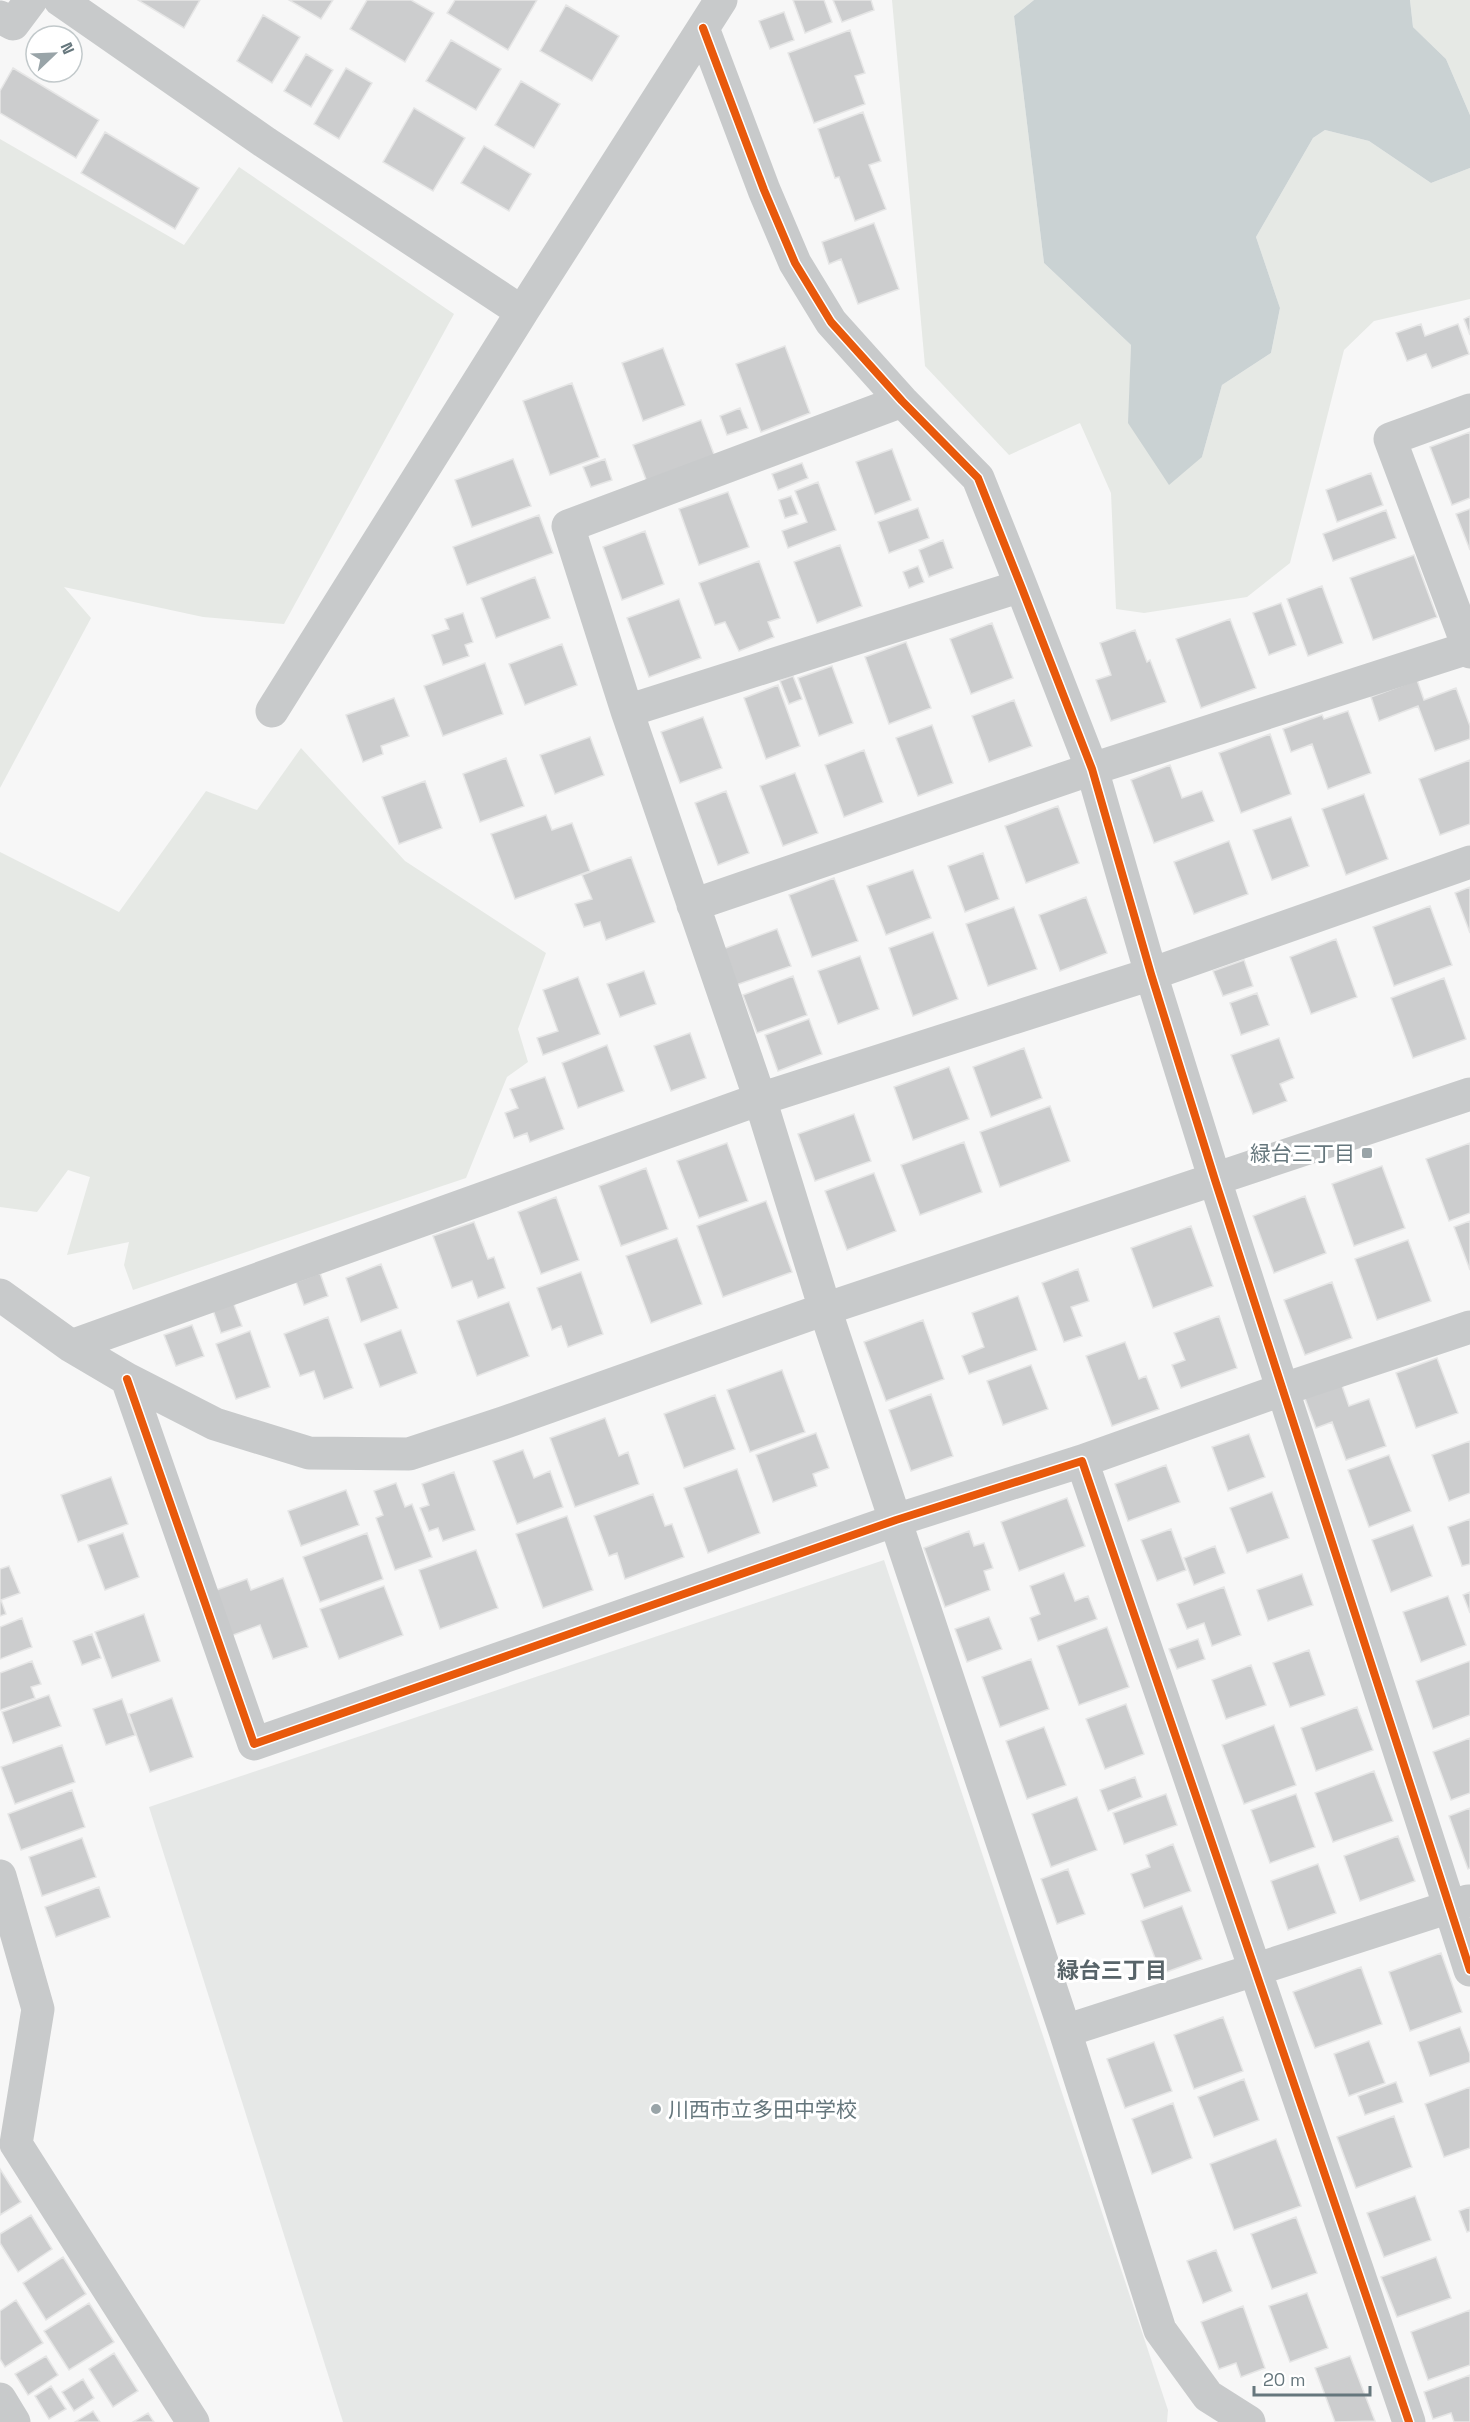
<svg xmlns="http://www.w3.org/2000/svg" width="1470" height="2422" font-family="'Space Grotesk','Noto Sans JP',sans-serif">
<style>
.built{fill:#e6e8e7}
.green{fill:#e6e9e5}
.water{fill:#cad2d3}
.building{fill:#cccdce;stroke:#e6e6e6;stroke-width:1.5}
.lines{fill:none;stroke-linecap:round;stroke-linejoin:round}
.minor{stroke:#c8cacb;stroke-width:33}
.cycleway-casing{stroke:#fff;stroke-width:11}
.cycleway{stroke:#e8590c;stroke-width:8}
.poi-dot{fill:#99a4a8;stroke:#fff;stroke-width:2}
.labels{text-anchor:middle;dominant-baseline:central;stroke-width:6;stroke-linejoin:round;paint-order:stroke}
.poi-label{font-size:21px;fill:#66777d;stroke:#fff;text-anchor:end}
.neighbourhood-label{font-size:22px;font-weight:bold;fill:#586469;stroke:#fff}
</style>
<rect width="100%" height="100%" fill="#f7f7f7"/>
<path class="built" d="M884 1560 1168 2410 1167 2422H343L149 1807Z"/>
<path class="green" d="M892 0H1034L1014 16 1044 263 1131 345 1129 423 1202 457 1222 385 1271 353 1280 308 1256 237 1313 138 1325 130 1369 141 1431 183 1470 168V299L1374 321 1344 350 1290 563 1247 597 1144 613 1116 609 1111 493 1080 423 1009 455 925 366Z
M1410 0H1470V115L1446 59 1413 27Z
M0 139 184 245 239 167 454 314 284 624 203 617 64 587 91 618 0 788Z
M301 748 405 861 546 953 518 1029 528 1062 507 1077 466 1178 133 1290 124 1265 129 1242 67 1255 90 1177 68 1170 37 1212 0 1207V852L119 912 206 791 257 810Z"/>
<path class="water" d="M1034 0H1410L1413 27 1446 59 1470 115V168L1431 183 1369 141 1325 130 1313 138 1256 237 1280 308 1271 353 1222 385 1202 457 1169 485 1128 423 1131 345 1044 263 1014 16Z"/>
<path class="building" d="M138 0H200L184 28Z
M289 0H333L321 19Z
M367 0H411L434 13 405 62 350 29Z
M455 0H537L508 50 447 13Z
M793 0H824L832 22 805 33Z
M833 0H871L874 10 842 22Z
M566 5 619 36 592 81 540 51Z
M784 12 794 40 770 49 759 21Z
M263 15 300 37 272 83 237 61Z
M850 30 865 73 855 76 865 104 814 123 788 53Z
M451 40 501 69 476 110 426 81Z
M306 54 333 70 311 107 284 91Z
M13 68 99 120 76 158 0 113V91Z
M346 68 372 83 339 139 314 124Z
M521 81 560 104 534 148 495 125Z
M414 108 465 138 433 191 383 162Z
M863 112 881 161 869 165 886 209 855 221 839 177 835 178 818 129Z
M105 132 199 188 175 229 81 173Z
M484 146 531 174 509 211 461 183Z
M874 223 899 289 858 304 841 259 829 264 822 242Z
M1470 316V335L1464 319Z
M1421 324 1425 336 1458 324 1469 354 1432 368 1426 354 1407 361 1396 333Z
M785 346 810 413 761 432 736 364Z
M663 348 685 405 643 421 622 363Z
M572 383 599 457 550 475 523 401Z
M740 408 748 428 727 435 720 416Z
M701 420 715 457 647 482 633 445Z
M1470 432V498L1452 505 1430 447Z
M892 449 911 500 875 514 856 462Z
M513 459 531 506 472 527 455 480Z
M605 459 612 480 591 487 583 467Z
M802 463 808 478 778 490 772 474Z
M1371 473 1383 505 1337 522 1326 490Z
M818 482 836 530 788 548 782 531 807 522 795 491Z
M728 492 749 547 699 565 679 509Z
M791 496 798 514 785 518 779 500Z
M918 508 929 538 889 553 878 522Z
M1470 509V550L1456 514Z
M1386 510 1396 538 1333 561 1323 534Z
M539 515 553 553 467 585 453 547Z
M645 531 664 584 622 600 603 547Z
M943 540 953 568 929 577 919 550Z
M840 545 862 606 817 623 794 562Z
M1414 555 1437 617 1373 640 1350 578Z
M759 561 780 618 768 622 774 637 739 651 725 622 715 625 699 583Z
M918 566 924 582 909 588 903 572Z
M535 577 550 618 496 638 481 598Z
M1322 586 1343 643 1308 656 1287 599Z
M679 599 701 658 649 677 627 618Z
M1281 603 1296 645 1269 655 1253 613Z
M463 613 473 642 465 645 469 656 443 665 432 635 449 629 445 619Z
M1230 619 1256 688 1201 708 1176 639Z
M992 623 1013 678 971 694 950 639Z
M1135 630 1147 662 1150 660 1166 702 1111 721 1096 680 1111 675 1100 643Z
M906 642 931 708 889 724 865 657Z
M562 644 577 685 525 705 509 664Z
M485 663 503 714 443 736 424 686Z
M832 666 853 723 819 736 798 678Z
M793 676 802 699 789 704 780 681Z
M1417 680 1424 700 1456 688 1470 726V739L1435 751 1418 706 1379 721 1371 697Z
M778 685 800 746 766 759 744 698Z
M394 698 409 736 381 746 383 754 363 762 346 715Z
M1014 700 1032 746 989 762 972 716Z
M1348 711 1371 773 1328 789 1312 744 1291 752 1283 729 1322 715 1324 719Z
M703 717 722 768 680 783 661 732Z
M932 725 953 783 918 796 896 738Z
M1270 734 1291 794 1241 813 1219 753Z
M590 737 604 775 555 794 540 755Z
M864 750 883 802 844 817 825 765Z
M506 758 524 806 480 822 463 774Z
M1470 760V824L1440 835 1419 779Z
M1170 765 1182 798 1202 791 1214 821 1154 843 1131 780Z
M795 773 818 833 783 846 760 786Z
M425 781 442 828 399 844 382 797Z
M726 791 749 853 718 865 695 803Z
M1364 794 1388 859 1346 875 1322 809Z
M1058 806 1079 863 1026 883 1005 826Z
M546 815 552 830 572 823 590 871 515 899 491 834Z
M1291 817 1309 866 1272 880 1253 830Z
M1229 841 1248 894 1194 914 1174 862Z
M983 853 999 899 965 912 948 866Z
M631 857 655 922 606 940 600 922 584 927 575 904 592 899 582 875Z
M913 870 931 918 886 935 867 886Z
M834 878 858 941 812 957 789 895Z
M1470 887V933L1455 893Z
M1086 897 1107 953 1060 971 1039 915Z
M1430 906 1452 965 1394 986 1373 927Z
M1014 907 1037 969 988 986 966 924Z
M777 929 791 966 736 985 723 949Z
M933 932 958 999 913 1016 889 948Z
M1336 939 1357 997 1311 1014 1290 957Z
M860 956 879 1009 838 1024 818 971Z
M1244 960 1253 986 1223 996 1213 971Z
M644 971 656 1004 620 1017 607 984Z
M793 976 807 1015 757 1033 743 995Z
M578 977 600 1034 543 1055 537 1038 558 1031 543 990Z
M1444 978 1466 1039 1413 1058 1391 998Z
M1257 993 1269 1025 1241 1035 1230 1003Z
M809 1019 822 1054 778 1071 765 1035Z
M690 1033 706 1078 671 1091 654 1046Z
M1279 1038 1294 1078 1280 1084 1287 1101 1253 1114 1231 1055Z
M607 1045 624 1091 578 1108 562 1063Z
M1024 1048 1042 1098 991 1117 973 1067Z
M949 1067 969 1119 913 1140 894 1087Z
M545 1077 564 1129 530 1142 527 1133 514 1138 505 1113 518 1108 510 1089Z
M1050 1106 1070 1161 1000 1187 980 1132Z
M854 1114 871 1161 815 1181 798 1134Z
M964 1142 982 1192 920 1215 901 1165Z
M727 1143 748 1201 699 1218 677 1161Z
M1470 1143V1213L1449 1221 1426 1159Z
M1382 1166 1405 1228 1354 1246 1332 1184Z
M646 1168 668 1229 621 1246 599 1186Z
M874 1173 896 1231 847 1250 825 1191Z
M1305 1196 1326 1253 1274 1273 1253 1216Z
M556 1197 579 1260 541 1274 518 1212Z
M766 1201 792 1272 723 1297 697 1226Z
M1470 1221V1270L1454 1227Z
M474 1222 488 1259 494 1257 505 1288 478 1298 472 1281 452 1288 433 1236Z
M1191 1226 1213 1286 1153 1308 1131 1248Z
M677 1238 702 1304 651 1323 626 1256Z
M1408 1240 1431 1301 1377 1320 1355 1259Z
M381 1264 398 1308 361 1322 346 1278Z
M1078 1269 1089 1301 1071 1307 1082 1336 1064 1342 1042 1283Z
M581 1272 603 1334 568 1347 561 1326 552 1330 537 1288Z
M320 1273 328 1296 304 1305 296 1282Z
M1332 1282 1352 1338 1305 1355 1284 1300Z
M1018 1296 1037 1350 969 1374 962 1356 984 1347 972 1313Z
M233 1302 242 1326 221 1333 213 1310Z
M509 1302 529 1356 477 1376 457 1321Z
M1219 1316 1237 1368 1181 1388 1172 1365 1185 1360 1174 1333Z
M328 1317 353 1388 324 1399 314 1371 300 1376 284 1334Z
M923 1320 944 1379 886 1401 864 1342Z
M192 1325 204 1356 176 1366 164 1335Z
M401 1330 417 1373 380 1387 364 1344Z
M250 1331 270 1387 236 1399 216 1344Z
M1125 1342 1139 1379 1146 1376 1159 1409 1112 1426 1086 1356Z
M1437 1358 1458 1413 1416 1428 1396 1373Z
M1031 1365 1048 1409 1003 1425 987 1381Z
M782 1370 805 1432 750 1452 727 1390Z
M1341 1383 1349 1406 1369 1399 1386 1446 1346 1460 1332 1422 1316 1428 1304 1396Z
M931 1394 953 1456 911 1471 889 1410Z
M715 1395 735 1449 684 1468 664 1414Z
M605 1418 619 1456 628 1452 639 1484 575 1507 550 1438Z
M816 1433 829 1468 813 1474 817 1486 773 1502 756 1455Z
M1249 1434 1265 1477 1228 1491 1212 1447Z
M1470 1441V1493L1449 1501 1432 1455Z
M523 1450 534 1478 550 1471 563 1507 517 1524 493 1461Z
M1389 1455 1411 1511 1369 1527 1348 1470Z
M1166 1465 1180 1502 1128 1521 1115 1484Z
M737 1469 760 1533 708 1553 684 1488Z
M454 1472 475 1530 443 1541 438 1528 429 1531 420 1508 429 1505 422 1484Z
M111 1477 128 1524 78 1542 61 1495Z
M396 1483 405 1507 412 1504 432 1557 395 1570 376 1518 383 1515 374 1491Z
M346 1490 359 1525 301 1546 288 1511Z
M1272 1492 1289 1538 1247 1553 1230 1508Z
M653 1494 665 1526 672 1524 684 1557 625 1579 617 1553 609 1556 594 1516Z
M1067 1498 1085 1546 1019 1571 1001 1522Z
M567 1516 593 1590 543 1608 516 1534Z
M1470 1519V1564L1462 1566 1448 1527Z
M1413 1525 1432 1576 1391 1592 1372 1540Z
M1171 1529 1186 1570 1157 1581 1141 1540Z
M969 1531 974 1546 984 1543 993 1568 984 1571 990 1590 945 1607 924 1548Z
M123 1533 139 1577 105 1590 88 1545Z
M367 1533 383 1579 320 1602 303 1557Z
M1215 1546 1225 1573 1194 1585 1184 1558Z
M476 1550 498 1608 440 1629 419 1570Z
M9 1566 20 1593 1 1600 6 1614 0 1616V1569Z
M1064 1573 1075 1601 1088 1596 1097 1619 1038 1641 1030 1618 1040 1614 1030 1586Z
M1302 1574 1313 1605 1268 1621 1257 1590Z
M283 1578 308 1647 273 1659 260 1625 228 1637 211 1592 247 1579 251 1590Z
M384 1586 403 1635 339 1659 320 1609Z
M1224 1587 1241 1635 1212 1646 1204 1623 1187 1629 1177 1604Z
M1470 1592V1613L1463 1595Z
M1448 1596 1466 1645 1421 1662 1403 1612Z
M144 1614 160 1661 112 1678 95 1632Z
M989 1617 1002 1649 967 1662 955 1629Z
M22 1618 32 1647 0 1659V1627Z
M1107 1627 1129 1687 1079 1705 1057 1646Z
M92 1634 101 1658 82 1665 73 1641Z
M1198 1639 1205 1659 1177 1669 1169 1649Z
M1309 1650 1325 1695 1290 1707 1273 1663Z
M1031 1659 1049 1709 1000 1727 982 1677Z
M32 1661 41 1684 31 1687 35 1698 0 1710V1673Z
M1470 1661V1715L1433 1729 1416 1681Z
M1251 1665 1266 1705 1226 1719 1212 1680Z
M49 1695 61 1726 13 1743 2 1712Z
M172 1698 193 1757 150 1772 129 1714Z
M122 1699 135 1735 106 1745 93 1709Z
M1126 1704 1144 1754 1105 1769 1086 1719Z
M1357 1707 1373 1750 1316 1771 1301 1728Z
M1274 1725 1296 1785 1244 1804 1222 1745Z
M1044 1727 1066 1785 1027 1799 1006 1741Z
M1470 1738V1793L1451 1800 1433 1752Z
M62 1745 75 1782 15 1804 1 1767Z
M1374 1771 1393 1821 1333 1842 1315 1793Z
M1135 1777 1142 1797 1108 1811 1100 1790Z
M72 1790 85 1827 21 1850 8 1814Z
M1166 1794 1177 1825 1124 1844 1113 1813Z
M1296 1794 1315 1847 1270 1863 1251 1810Z
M1077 1797 1097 1850 1051 1867 1032 1814Z
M1470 1808V1868L1468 1869 1449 1816Z
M1398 1836 1415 1881 1360 1901 1344 1856Z
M82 1838 96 1877 42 1896 29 1857Z
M1173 1844 1191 1891 1144 1908 1131 1874 1150 1867 1146 1855Z
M1318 1864 1336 1913 1288 1930 1271 1881Z
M1068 1869 1085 1914 1057 1924 1041 1879Z
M99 1887 110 1917 56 1937 45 1907Z
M1182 1906 1202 1959 1161 1974 1141 1921Z
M1441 1953 1462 2012 1410 2031 1389 1972Z
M1361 1967 1382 2024 1315 2048 1293 1992Z
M1223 2017 1243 2071 1194 2089 1174 2035Z
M1460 2027 1470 2054V2062L1430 2076 1418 2042Z
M1369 2041 1385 2083 1349 2096 1334 2054Z
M1154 2042 1172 2091 1125 2108 1107 2059Z
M1244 2079 1259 2120 1214 2137 1198 2097Z
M1396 2082 1403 2102 1365 2115 1358 2096Z
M1470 2087V2148L1444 2157 1425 2104Z
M1173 2103 1192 2158 1152 2174 1132 2119Z
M1394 2116 1412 2167 1356 2188 1337 2137Z
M1276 2139 1301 2206 1234 2230 1210 2164Z
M0 2169 21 2202 0 2215Z
M1415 2196 1431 2240 1384 2257 1367 2213Z
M1470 2207V2231L1467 2232 1459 2211Z
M31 2215 52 2249 18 2272 0 2243V2234Z
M1296 2217 1317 2273 1272 2289 1251 2234Z
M1216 2250 1232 2291 1203 2303 1187 2261Z
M63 2257 86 2294 46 2320 23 2283Z
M1436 2257 1451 2298 1397 2317 1381 2277Z
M1307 2293 1328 2348 1290 2362 1269 2306Z
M16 2300 43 2343 5 2367 0 2359V2311Z
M89 2303 114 2342 69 2370 44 2331Z
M1243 2306 1265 2368 1241 2377 1236 2363 1219 2369 1201 2322Z
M1470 2310V2365L1428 2380 1411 2332Z
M114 2353 138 2391 113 2407 89 2369Z
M46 2356 58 2375 28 2395 15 2374Z
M1350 2356 1375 2421 1335 2422 1315 2368Z
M1470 2375V2422H1454L1451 2413 1433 2419 1424 2392Z
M83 2379 94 2398 74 2411 62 2392Z
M51 2386 66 2409 49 2419 35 2396Z
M93 2411 100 2422H75Z
M148 2413 154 2422H133Z"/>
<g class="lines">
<path class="minor" d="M60 0 266 143 522 312 272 711
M0 17 13 24 31 0
M703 28 764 190 795 263 831 322 902 401 978 478 1021 586 1092 769 1151 974 1215 1180 1470 1970
M522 312 721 0
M902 401 568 526 627 711 760 1099 825 1309 1065 2031
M1470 410 1390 439 1470 652
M627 711 1021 586
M693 905 1092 769 1468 648
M0 1295 71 1346 127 1379 215 1424 309 1453 409 1454 503 1423 825 1309 1470 1094
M71 1346 760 1099 1151 974 1470 862
M127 1379 254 1744 896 1520 1082 1461 1409 2422
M1082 1461 1284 1389 1470 1327
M0 1876 38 2009 16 2144 193 2422
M0 2399 14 2422
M1249 2422 1208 2396 1160 2330 1065 2031 1468 1901"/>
<defs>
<path id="cycleway" d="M703 28 764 190 795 263 831 322 902 401 978 478 1021 586 1092 769 1151 974 1215 1180 1470 1970
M127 1379 254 1744 896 1520 1082 1461 1409 2422"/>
</defs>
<use href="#cycleway" class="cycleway-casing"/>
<use href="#cycleway" class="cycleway"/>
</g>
<g class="poi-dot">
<rect x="1361" y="1147" width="12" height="12" rx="3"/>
<circle cx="656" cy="2109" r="6"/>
</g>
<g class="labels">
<g class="poi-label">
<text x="1355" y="1153">緑台三丁目</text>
<text x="668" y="2109" text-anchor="start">川西市立多田中学校</text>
</g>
<g class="neighbourhood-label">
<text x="1112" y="1970">緑台三丁目</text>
</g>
</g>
<g transform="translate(54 54) rotate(67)"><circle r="28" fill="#ffffff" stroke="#c2c9cb" stroke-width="1.5"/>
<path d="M0-4.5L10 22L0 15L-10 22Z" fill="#99a4a8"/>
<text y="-9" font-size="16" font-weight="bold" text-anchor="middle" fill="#66777d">N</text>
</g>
<path d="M1254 2386v9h116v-9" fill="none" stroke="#66777d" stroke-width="3"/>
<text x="1263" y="2386" font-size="18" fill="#66777d" stroke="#ffffff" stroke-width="4.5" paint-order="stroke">20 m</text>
</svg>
